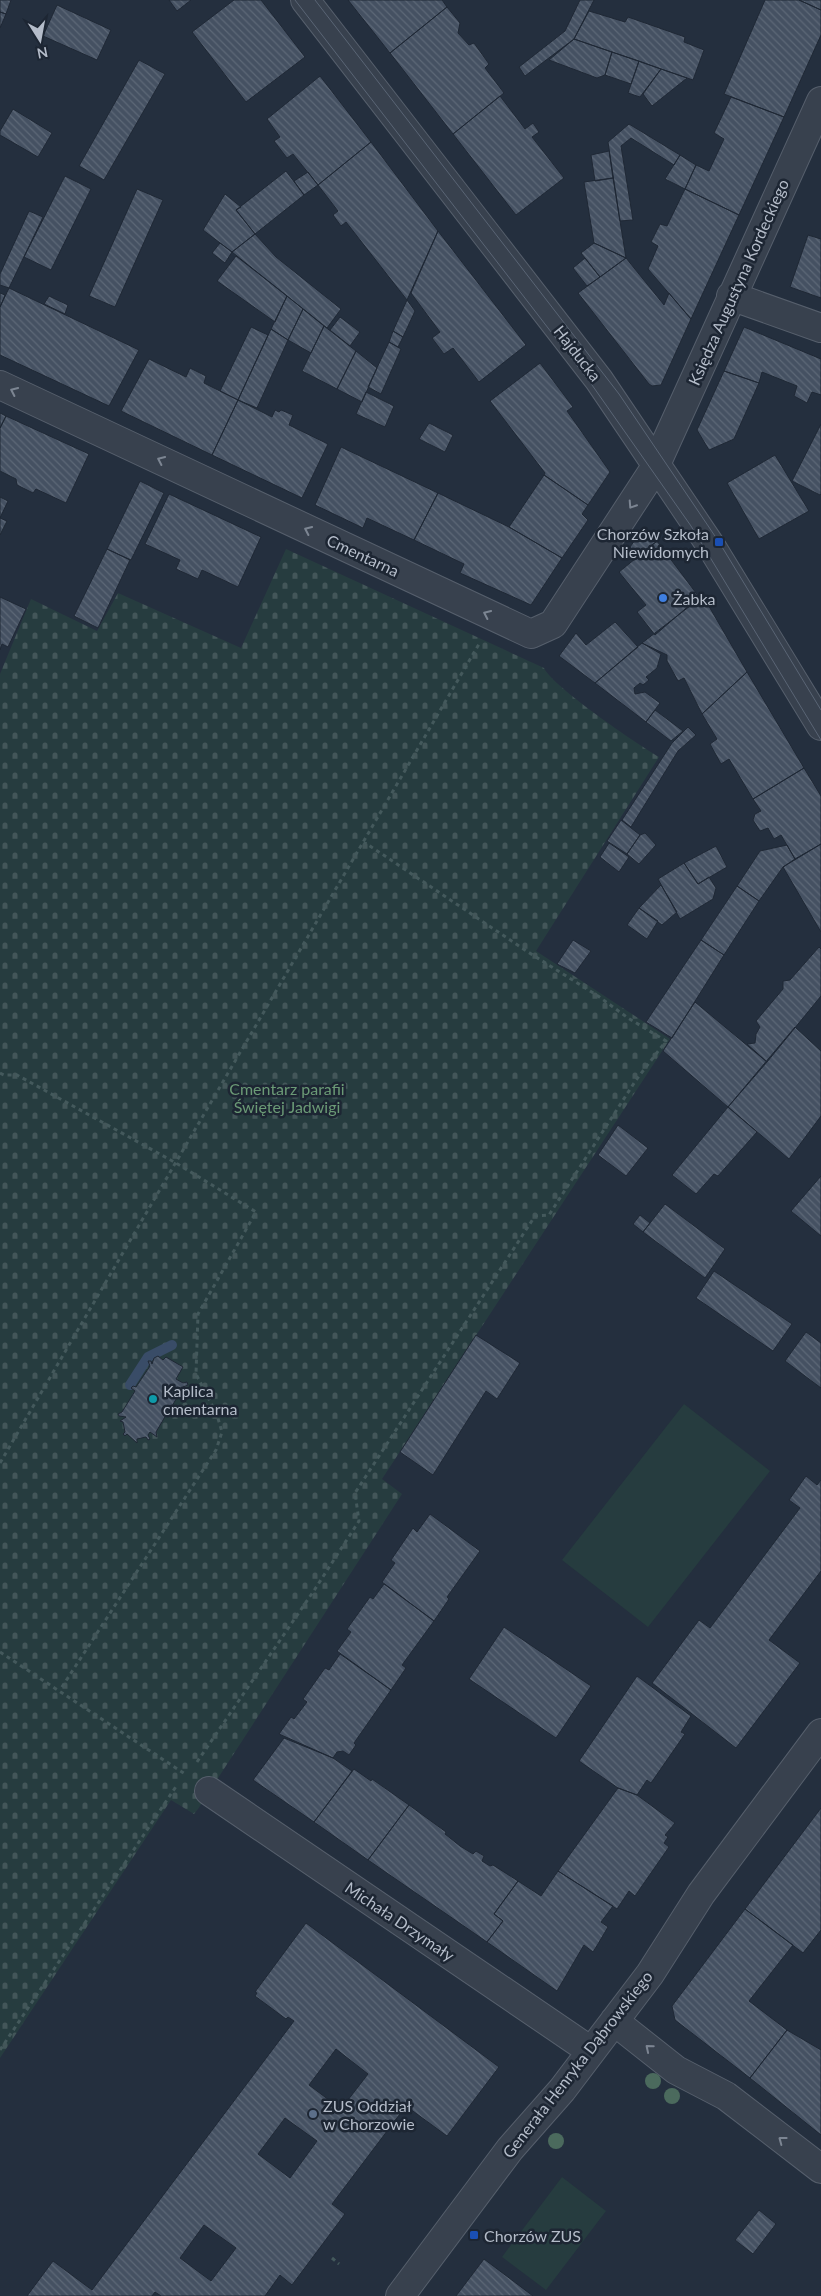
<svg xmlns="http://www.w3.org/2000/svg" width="821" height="2296" font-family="Lato,sans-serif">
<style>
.green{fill:#263c3f}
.cemetery{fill:url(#cemetery-stones)}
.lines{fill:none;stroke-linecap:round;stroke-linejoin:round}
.stream{stroke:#394c67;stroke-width:10}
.building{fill:url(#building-back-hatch);stroke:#1f2835;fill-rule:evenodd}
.minor-casing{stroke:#565f6c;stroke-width:30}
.path{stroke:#44595c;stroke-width:3;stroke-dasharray:4 4;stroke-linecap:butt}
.minor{stroke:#38414e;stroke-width:28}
.tram{stroke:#5a6575;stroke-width:1}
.tree{fill:#4b6a5d}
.oneway{stroke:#7c8592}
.transit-dot{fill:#1a4fb4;stroke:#1d2633;stroke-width:2}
.shop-dot{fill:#3f7fe0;stroke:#1d2633;stroke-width:2}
.culture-dot{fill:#0f9aa8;stroke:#1d2633;stroke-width:2}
.service-dot{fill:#5c6f8a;stroke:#1d2633;stroke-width:2}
.labels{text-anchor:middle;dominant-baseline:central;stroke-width:5;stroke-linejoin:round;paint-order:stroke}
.street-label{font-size:16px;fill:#b4bcc9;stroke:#1d2633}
.poi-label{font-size:16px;fill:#b4bcc9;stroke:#1d2633;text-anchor:start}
.park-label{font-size:16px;fill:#6b9a76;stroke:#1d2633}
</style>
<defs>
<pattern id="cemetery-stones" width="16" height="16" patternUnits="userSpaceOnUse" patternTransform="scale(1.25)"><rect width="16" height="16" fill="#263c3f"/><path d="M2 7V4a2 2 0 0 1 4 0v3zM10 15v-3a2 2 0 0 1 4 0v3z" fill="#435659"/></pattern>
<pattern id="building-back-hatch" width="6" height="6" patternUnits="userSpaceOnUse" patternTransform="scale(1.25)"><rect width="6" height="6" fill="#455162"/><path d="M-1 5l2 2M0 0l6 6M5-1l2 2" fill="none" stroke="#5d6877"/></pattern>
</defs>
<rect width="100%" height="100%" fill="#242f3e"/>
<path class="green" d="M684 1404 770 1471 648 1627 562 1560Z
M562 2177 606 2211 546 2290 502 2257Z"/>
<path class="cemetery" d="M286 549 544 668C553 687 637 744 659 757L536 951 670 1039 382 1479 402 1494 198 1809 194 1814 171 1800 0 2058V674L31 599 97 631 118 593 241 648Z"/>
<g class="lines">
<path class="stream" d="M130 1385 148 1357 172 1345"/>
</g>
<path class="building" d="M0 0H11L6 14 0 12Z
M169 0H191L177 11Z
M234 0H261L305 57 246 102 192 32Z
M348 0H442L447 7 390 53Z
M580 0H594L574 39 525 76 519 67 565 31Z
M765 0H799L821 10V35L784 117 724 94Z
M799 0H821V10Z
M57 5 111 30 97 60 43 36Z
M447 7 460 23 458 33 469 45 474 43 489 64 485 68 504 93 453 134 390 53Z
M589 11 625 22 628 17 685 37 684 42 704 50 693 80 574 39Z
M0 12 6 14 0 28Z
M574 39 612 52 605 75 597 78 549 60Z
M612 52 639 61 631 84 605 75Z
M139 60 165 74 104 180 79 166Z
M639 61 661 69 640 97 628 93Z
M661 69 687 78 652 106 643 94Z
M320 76 371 142 318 185 293 154 287 158 274 141 280 137 267 119Z
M500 96 525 129 533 123 539 132 532 137 564 178 516 215 453 134Z
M731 97 784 117 739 215 685 189 696 165 709 171 724 139 714 133Z
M13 109 52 133 38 157 0 135V131Z
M629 124 680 155 674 165 631 138 621 146 633 220 620 221 608 142Z
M371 142 438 231 407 300 346 222 341 226 333 215 338 211 318 185Z
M609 151 613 178 595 181 591 155Z
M680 155 696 165 685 189 665 179Z
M286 171 304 195 255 234 236 210Z
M308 172 318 185 304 195 294 181Z
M65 176 91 189 51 270 24 257Z
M613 178 620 221 626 258 594 243 584 182Z
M137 189 163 200 115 307 89 296Z
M685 189 739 215 691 319 648 269 658 246 651 242 660 224 667 226Z
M225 194 241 207 236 210 255 234 232 252 203 230Z
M29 211 43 217 9 288 0 285V274Z
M438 231 526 345 479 382 453 348 444 354 432 338 440 332 411 293Z
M255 234 276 257 341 309 327 328 232 252Z
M808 235 821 239V298L790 287Z
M220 243 232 252 225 263 212 253Z
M594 243 626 258 600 277 581 253Z
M236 256 287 296 275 322 217 281Z
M585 258 600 277 587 286 573 268Z
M626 258 664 305 669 293 691 319 661 385 652 386 649 384 578 293Z
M9 288 139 350 109 406 0 355V307Z
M0 293 5 295 0 307Z
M49 296 68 305 65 314 44 304Z
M287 296 303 309 288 340 271 329Z
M407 300 415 311 403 337 393 331Z
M303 309 324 326 311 353 288 340Z
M340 317 360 332 350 346 330 330Z
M324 326 356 351 337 389 302 371Z
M251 327 268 335 238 400 220 391Z
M744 327 821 359V395L812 392 807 403 794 396 797 386 762 372 759 383 724 371Z
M271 329 288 340 257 408 238 400Z
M393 331 403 337 398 347 389 342Z
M389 342 401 349 381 394 368 387Z
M356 351 377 368 362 402 337 389Z
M149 359 186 377 190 368 206 376 204 383 238 400 212 455 121 411Z
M540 363 573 407 567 411 610 472 588 505 544 475 545 473 490 401Z
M724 371 759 383 734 439 709 450 697 430Z
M366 392 394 406 385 427 356 414Z
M238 400 272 417 275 410 279 412 281 410 293 415 289 425 328 444 302 498 212 455Z
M0 413 6 416 0 428Z
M6 416 89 454 66 503 36 489 33 493 17 485 16 479 0 471V428Z
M429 423 453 435 445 452 419 439Z
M821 424V494L820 495 792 481Z
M341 447 438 493 414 540 367 518 363 528 315 505Z
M775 455 809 511 759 539 727 483Z
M544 475 588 505 582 514 588 520 562 558 509 527Z
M140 481 164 493 131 560 107 549Z
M438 493 509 527 562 558 531 605 460 573 464 564 414 540Z
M169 494 261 537 238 587 202 570 198 579 176 569 180 560 145 544Z
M0 497 8 501 0 518Z
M0 518 7 521 0 535Z
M644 527 657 541 637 557 630 547Z
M657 541 699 597 655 635 637 612 646 605 619 572Z
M107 549 130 560 98 628 74 616Z
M703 596 747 672 702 714 684 678 678 681 667 661V655L642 643Z
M0 597 26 609 8 647 2 644 0 650Z
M615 622 638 647 595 683 559 656 576 633 586 645Z
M642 643 661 654 657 668 646 677 649 680 643 685 640 683 634 688 635 694 645 692 660 703 646 722 595 683Z
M747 672 804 768 753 799 729 759 721 764 710 744 717 739 702 714Z
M655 710 683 731 671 741 646 722Z
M688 727 696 735 678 751 631 827 622 820 672 743Z
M804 768 821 796V844L795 859 781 835 774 839 768 828 760 831 753 820 755 814 761 811 753 799Z
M621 820 640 835 627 854 607 841Z
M645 833 656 845 639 864 627 854 640 835Z
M609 843 629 857 619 872 600 857Z
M821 844V932L783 867Z
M787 845 795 859 783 867 759 901 737 886 760 851Z
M716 846 727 867 698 884 684 863Z
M684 863 698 884 709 877 716 888 713 899 680 919 658 879Z
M661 885 677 912 662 925 639 908Z
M737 886 759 901 724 955 701 940Z
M639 908 658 921 647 939 627 925Z
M573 940 591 951 575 973 557 964Z
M701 940 724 955 672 1038 646 1022Z
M819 947 821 949V996L767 1062 747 1044 755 1043 756 1034 760 1027 756 1021 783 989V981L790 980Z
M695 1002 767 1062 728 1107 663 1051Z
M795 1027 821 1051V1116L789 1159 728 1107Z
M728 1107 757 1132 718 1176 714 1174 696 1194 672 1175Z
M618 1125 648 1148 626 1176 598 1155Z
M821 1176V1236L791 1211Z
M665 1204 725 1249 705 1278 643 1232Z
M640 1215 650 1223 643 1232 633 1224Z
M714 1271 792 1324 773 1351 696 1298Z
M806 1332 821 1343V1388L785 1361Z
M476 1335 520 1363 497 1399 486 1391 433 1475 400 1452Z
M158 1356 163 1360 166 1357 183 1367 176 1379 183 1383 187 1382 188 1385 183 1387 171 1408 174 1409 172 1413 169 1410 156 1432 157 1437 150 1432 148 1435 150 1439 148 1440 146 1437 137 1439V1443L127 1434 125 1436 123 1434 125 1432 123 1422 120 1421 126 1417 119 1416 118 1414 122 1412 135 1391 131 1388 133 1386 136 1387 150 1366 148 1361H151L152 1364 154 1358Z
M806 1476 817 1485 821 1480V1571L769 1640 800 1663 736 1748 652 1683 699 1620 710 1628 800 1508 789 1500Z
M430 1514 480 1551 447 1597 449 1599 434 1621 382 1582 395 1563 391 1560 413 1528 417 1532Z
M384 1584 434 1621 402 1665 406 1668 391 1690 337 1651 351 1632 347 1629 370 1597 373 1599Z
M504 1627 591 1686 556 1738 469 1679Z
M340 1654 391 1690 354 1743 356 1745 349 1755 343 1751 337 1752 333 1758 279 1734 291 1717 294 1719 307 1702 303 1699 325 1668 329 1670Z
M637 1676 691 1716 681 1732 685 1734 651 1783 647 1780 637 1795 618 1788 579 1761Z
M284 1738 333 1758 352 1771 314 1822 253 1780Z
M354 1769 371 1781 372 1779 409 1805 368 1860 314 1822Z
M618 1788 637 1795 675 1823 665 1835 668 1837 664 1843 669 1847 635 1896 629 1891 617 1909 558 1871Z
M409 1805 446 1832 445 1834 460 1846 473 1854 476 1851 484 1856 482 1861 490 1866 493 1865 518 1881 494 1914 503 1921 487 1942 368 1860Z
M821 1808V1930L803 1953 745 1909Z
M558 1871 613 1906 601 1922 608 1927 598 1944 593 1952 584 1945 557 1991 487 1942 503 1921 494 1914 518 1881 541 1896Z
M745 1909 793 1945 749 2001 787 2030 750 2078 675 2020 672 2006Z
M306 1923 499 2067 447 2136 406 2106 332 2204 345 2214 292 2285 280 2275 265 2296H161L155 2292 152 2296H27L53 2261 92 2290 294 2021 288 2017 286 2019 255 1996 257 1993 255 1992ZM336 2049 368 2074 341 2109 309 2085ZM285 2118 317 2141 290 2178 258 2154ZM204 2225 236 2248 211 2281 180 2258Z
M787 2030 821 2050V2135L750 2078Z
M759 2210 776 2224 753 2254 735 2240Z
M484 2259 533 2296H456Z"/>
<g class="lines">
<defs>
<path id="minor" d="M305 0 599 380 711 546 821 726
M731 296 821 328
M0 385 531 634 553 624 653 471 821 101
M209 1791 591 2051
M614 2021 676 2070 726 2096 821 2169
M400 2296 510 2149 562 2090 650 1974 701 1894 821 1733"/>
</defs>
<use href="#minor" class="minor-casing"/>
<path class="path" d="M0 1073 4 1075H17L176 1163 256 1212 198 1314 196 1374 217 1415 222 1432 216 1450 60 1690
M0 1463 479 644
M0 1652 185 1774
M197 1762 315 1589 359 1521 355 1493 535 1216 549 1215 636 1080 666 1041 628 1018 598 996 528 952 364 842
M0 2050 177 1785
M332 2258 339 2264"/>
<use href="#minor" class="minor"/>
<path class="tram" d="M295 0 592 385 691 526 821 740
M315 0 619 394 719 542 821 710"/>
</g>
<g class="tree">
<circle cx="653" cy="2081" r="8"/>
<circle cx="672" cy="2096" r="8"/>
<circle cx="556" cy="2141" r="8"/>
</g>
<defs><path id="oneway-chevron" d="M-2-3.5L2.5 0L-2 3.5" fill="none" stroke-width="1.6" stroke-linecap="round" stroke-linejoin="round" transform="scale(1.25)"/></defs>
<g class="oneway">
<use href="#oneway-chevron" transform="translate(14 391) rotate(-155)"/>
<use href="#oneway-chevron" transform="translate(161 460) rotate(-155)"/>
<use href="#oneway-chevron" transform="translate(632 505) rotate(123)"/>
<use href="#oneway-chevron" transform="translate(308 530) rotate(-155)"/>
<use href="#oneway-chevron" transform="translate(487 614) rotate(-155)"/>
<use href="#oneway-chevron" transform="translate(649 2048) rotate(-140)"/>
<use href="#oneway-chevron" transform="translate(782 2140) rotate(-143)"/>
</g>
<g class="transit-dot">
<rect x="714" y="537" width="10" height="10" rx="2.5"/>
<rect x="469" y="2230" width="10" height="10" rx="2.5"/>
</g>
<circle class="shop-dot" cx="663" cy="598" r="5"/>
<circle class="culture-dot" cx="153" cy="1399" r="5"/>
<circle class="service-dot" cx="313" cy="2114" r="5"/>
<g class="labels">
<g class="street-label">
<text transform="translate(738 282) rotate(-66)">Księdza Augustyna Kordeckiego</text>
<text transform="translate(578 353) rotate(52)">Hajducka</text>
<text transform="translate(363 555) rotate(25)">Cmentarna</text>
<text transform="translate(400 1921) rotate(34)">Michała Drzymały</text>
<text transform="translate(577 2064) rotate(-52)">Generała Henryka Dąbrowskiego</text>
</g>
<g class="poi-label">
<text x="709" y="533" text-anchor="end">Chorzów Szkoła<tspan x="709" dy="18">Niewidomych</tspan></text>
<text x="673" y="598">Żabka</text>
<text x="163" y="1390">Kaplica<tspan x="163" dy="18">cmentarna</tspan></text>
<text x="323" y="2105">ZUS Oddział<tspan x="323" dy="18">w Chorzowie</tspan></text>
<text x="484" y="2235">Chorzów ZUS</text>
</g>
<g class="park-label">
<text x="287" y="1088">Cmentarz parafii<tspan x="287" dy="18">Świętej Jadwigi</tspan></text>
</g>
</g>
<g transform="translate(40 40) rotate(169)" stroke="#1d2633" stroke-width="4" paint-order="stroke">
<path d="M0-4L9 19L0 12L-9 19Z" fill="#b4bcc9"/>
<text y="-8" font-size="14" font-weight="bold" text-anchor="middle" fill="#b4bcc9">N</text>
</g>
</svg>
